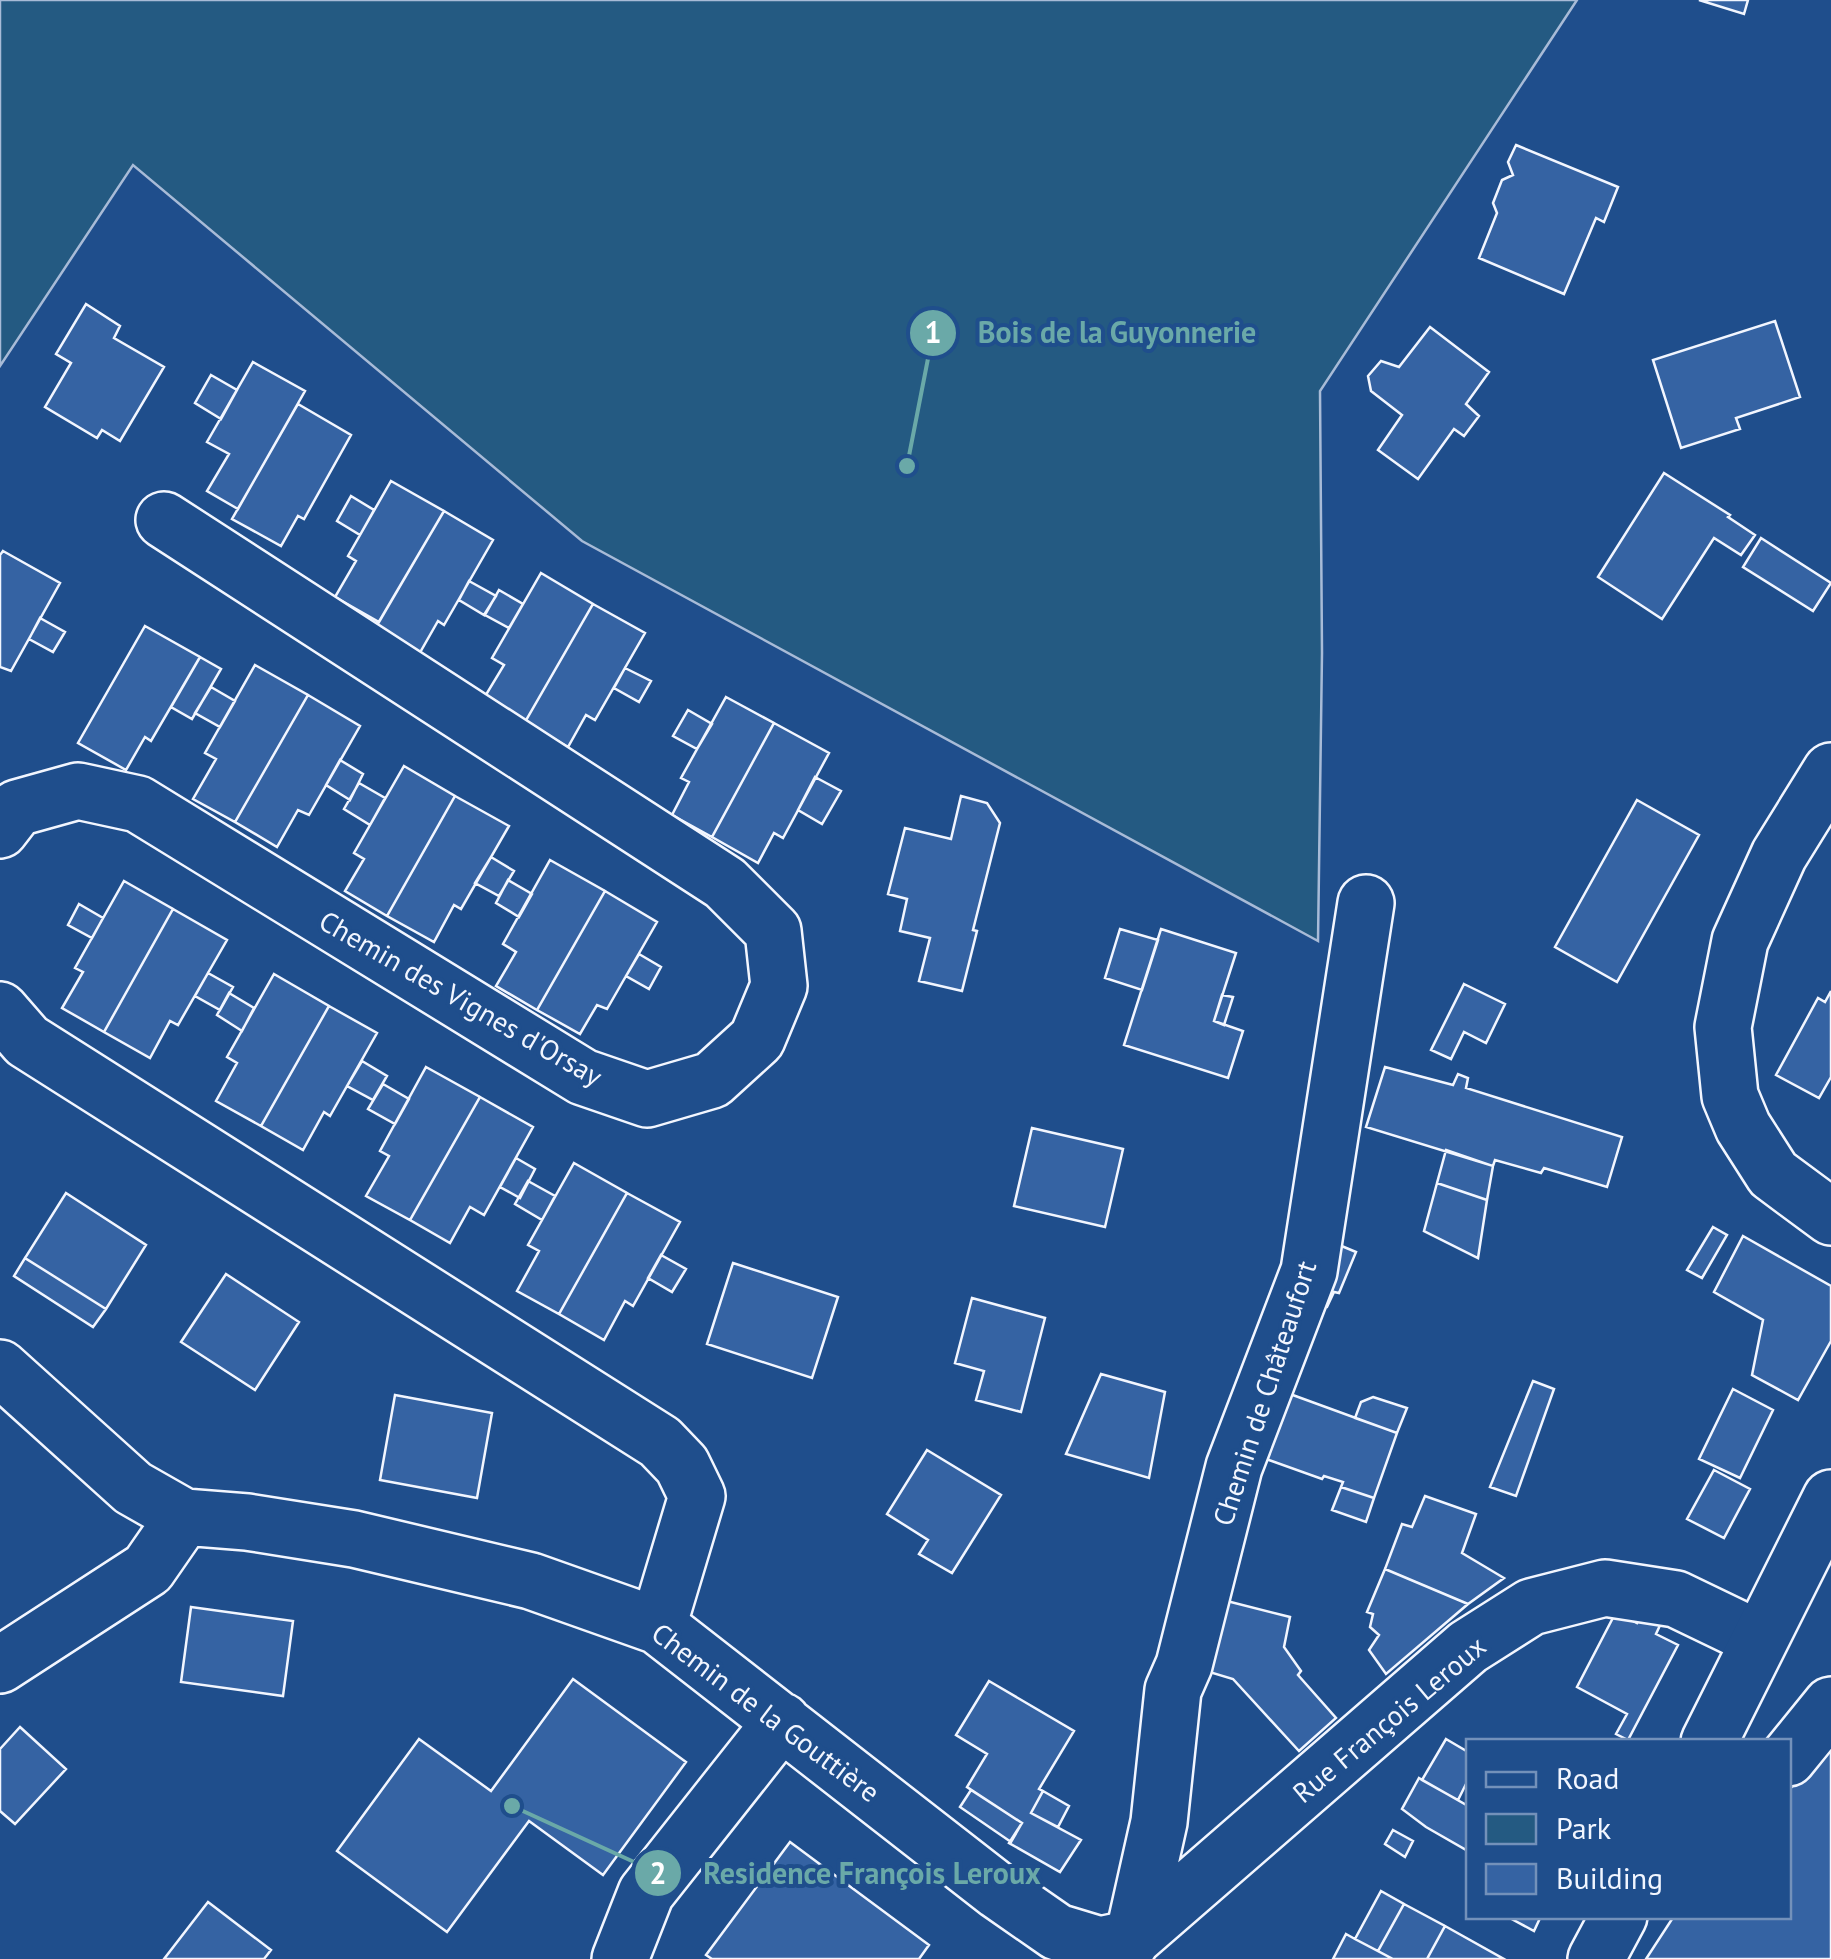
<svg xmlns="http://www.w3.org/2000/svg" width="1831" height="1959" font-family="'PT Sans',sans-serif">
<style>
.green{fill:#245a82;stroke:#a8bbd7;stroke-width:2.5}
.building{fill:#3563a3;stroke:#f2f6ff;stroke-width:2.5}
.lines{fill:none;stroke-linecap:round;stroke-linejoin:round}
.minor-casing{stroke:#f2f6ff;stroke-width:60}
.major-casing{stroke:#f2f6ff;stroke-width:60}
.minor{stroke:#1f4e8c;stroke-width:55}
.major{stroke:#1f4e8c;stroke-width:55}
.labels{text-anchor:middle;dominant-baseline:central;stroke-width:8;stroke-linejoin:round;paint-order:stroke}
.street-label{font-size:28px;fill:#f2f6ff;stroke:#1f4e8c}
.leader{fill:none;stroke:#6aa9a8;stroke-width:4}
.callout-dot{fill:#6aa9a8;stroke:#1f4e8c;stroke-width:4}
.mark-label{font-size:30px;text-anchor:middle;font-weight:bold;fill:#fff}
.callout-label{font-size:30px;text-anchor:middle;font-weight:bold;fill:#6aa9a8;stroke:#1f4e8c;stroke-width:8;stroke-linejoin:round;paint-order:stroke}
</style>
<rect width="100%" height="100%" fill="#1f4e8c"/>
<path class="green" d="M0 0H1577L1320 391 1322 653 1318 941 582 541 133 165 0 366Z"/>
<path class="building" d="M1699 0H1748L1744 14Z
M1516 145 1618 187 1604 222 1596 218 1564 294 1479 258 1497 213 1493 203 1502 180 1513 175 1508 162Z
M86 304 120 326 114 338 164 367 120 441 102 430 97 438 45 407 71 363 56 354Z
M1775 321 1800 397 1736 418 1740 429 1681 448 1653 360Z
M1430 327 1489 372 1466 404 1479 416 1464 436 1454 429 1418 479 1378 450 1402 415 1371 391 1368 376 1381 361 1399 367Z
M253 362 305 391 238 509 207 491 229 454 207 442Z
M211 375 237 390 221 419 195 403Z
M298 404 351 435 304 519 298 516 281 546 232 519Z
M1664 473 1730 515 1728 517 1755 535 1741 555 1714 538 1662 619 1598 577Z
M391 481 444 511 379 622 335 597 356 561 348 556Z
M351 496 374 510 360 535 337 521Z
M444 511 493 540 444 625 438 621 418 656 374 630Z
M1761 538 1831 583 1813 611 1743 567Z
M3 551 60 583 11 671 0 667V555Z
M541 573 593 604 525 722 484 698 504 665 492 658Z
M469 581 496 596 484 615 459 600Z
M499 590 523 604 509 628 485 615Z
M593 604 645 633 595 720 586 715 568 747 525 722Z
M40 618 65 632 53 652 29 639Z
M145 626 200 657 151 741 145 737 126 770 78 743Z
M200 657 221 669 192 719 171 707Z
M255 665 308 695 235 822 193 799 216 759 205 753Z
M625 668 651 681 639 702 614 688Z
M211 687 235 701 220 727 195 713Z
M308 695 360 726 309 815 298 810 277 847 235 822Z
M726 697 774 723 712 837 672 815 689 782 681 778Z
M688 710 712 724 697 749 673 736Z
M774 723 829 753 783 838 774 833 758 863 712 837Z
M340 760 363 774 350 800 326 785Z
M404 766 455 796 387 916 345 891 364 859 354 853Z
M815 777 841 791 822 824 798 810Z
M359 783 385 798 370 825 344 809Z
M455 796 509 826 461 909 454 905 434 942 387 916Z
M961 796 987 803 1000 823 973 930 977 931 962 991 919 981 930 938 900 931 907 899 888 894 905 828 951 839Z
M1637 800 1699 835 1617 982 1555 947Z
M491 857 514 871 499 896 475 883Z
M550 860 605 891 537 1010 496 986 516 952 503 944Z
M508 880 532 894 519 917 496 903Z
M124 881 173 909 104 1032 62 1008 83 972 75 968Z
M605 891 657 922 607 1009 597 1005 580 1034 537 1010Z
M79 904 103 918 92 938 68 925Z
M173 909 227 940 178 1025 170 1021 150 1058 104 1032Z
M1120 929 1158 940 1142 990 1105 978Z
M1161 929 1236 953 1214 1021 1243 1031 1228 1078 1124 1045Z
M639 954 661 967 649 989 626 976Z
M208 973 233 987 220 1010 195 996Z
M274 974 329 1006 261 1126 216 1101 237 1063 227 1057Z
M1464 984 1505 1004 1486 1043 1464 1032 1451 1059 1431 1050Z
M1831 991V1077L1819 1098 1776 1075 1818 998 1825 1002Z
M229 993 254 1008 242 1031 217 1015Z
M1222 995 1233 997 1224 1025 1214 1021Z
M329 1006 377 1033 330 1116 324 1112 303 1150 261 1126Z
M362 1061 387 1076 373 1100 347 1086Z
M426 1067 480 1097 410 1220 366 1196 389 1156 380 1151Z
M1385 1067 1453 1085 1458 1074 1468 1078 1466 1088 1622 1137 1607 1187 1544 1168 1541 1173 1495 1160 1493 1166 1366 1127Z
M383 1084 409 1099 395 1124 368 1109Z
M480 1097 533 1127 484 1215 470 1207 450 1243 410 1220Z
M1032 1128 1123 1149 1105 1227 1014 1206Z
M1446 1150 1493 1166 1487 1200 1437 1183Z
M516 1158 535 1169 520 1198 500 1187Z
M574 1163 627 1193 559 1314 517 1291 539 1251 528 1245Z
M528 1181 555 1196 542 1220 515 1204Z
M1437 1183 1487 1200 1478 1258 1424 1231Z
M66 1193 146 1245 106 1309 25 1258Z
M627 1193 680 1222 633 1306 625 1301 604 1340 559 1314Z
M1713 1227 1727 1235 1702 1278 1687 1270Z
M1743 1236 1831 1286V1341L1798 1400 1752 1375 1763 1320 1714 1292Z
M1332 1242 1356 1252 1339 1293 1334 1292 1327 1307 1309 1305Z
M661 1255 686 1269 672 1292 648 1278Z
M25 1258 106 1309 93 1327 14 1276Z
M733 1263 838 1297 812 1378 707 1344Z
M226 1274 299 1322 255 1390 181 1342Z
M972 1298 1045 1318 1021 1412 976 1400 984 1371 955 1363Z
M1101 1374 1165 1392 1149 1478 1066 1454Z
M1533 1381 1554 1389 1516 1496 1490 1487Z
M1733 1389 1773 1410 1740 1478 1699 1459Z
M1279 1390 1397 1433 1374 1498 1341 1487 1343 1482 1324 1476 1322 1479 1255 1455Z
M395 1395 492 1413 477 1498 380 1480Z
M1373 1397 1407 1408 1397 1433 1355 1418 1361 1402Z
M927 1450 1001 1495 952 1573 919 1554 928 1540 887 1514Z
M1714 1470 1750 1489 1724 1538 1687 1519Z
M1341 1487 1374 1498 1366 1522 1332 1510Z
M1425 1496 1476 1514 1462 1553 1504 1578 1468 1604 1385 1569 1402 1524 1412 1527Z
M1385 1569 1468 1604 1386 1674 1369 1650 1379 1635 1370 1627 1373 1614 1367 1612Z
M1219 1599 1290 1617 1284 1647 1301 1671 1298 1675 1336 1718 1299 1751 1233 1679 1196 1668Z
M191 1607 293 1621 283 1696 181 1682Z
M1643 1611 1662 1621 1656 1634 1678 1645 1628 1740 1616 1734 1627 1714 1577 1687 1616 1612 1637 1623Z
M573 1679 686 1762 603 1875 529 1821 447 1932 337 1851 419 1739 491 1791Z
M989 1681 1074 1731 1039 1789 1043 1791 1031 1813 1081 1840 1060 1872 1009 1843 1022 1823 967 1787 987 1754 956 1735Z
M20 1727 66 1769 15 1824 0 1811V1749Z
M1446 1739 1468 1752V1780L1458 1800 1422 1780Z
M1831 1745V1959H1646L1674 1916H1788V1791Z
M1419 1778 1468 1806V1851L1426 1827 1402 1809Z
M971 1790 1022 1823 1011 1842 960 1807Z
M1043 1791 1069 1806 1058 1827 1031 1813Z
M1393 1830 1413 1841 1405 1857 1385 1844Z
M790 1842 929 1945 919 1959H712L706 1955Z
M1381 1891 1404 1904 1378 1951 1355 1939Z
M208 1902 271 1950 264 1959H164Z
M1404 1904 1445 1926 1427 1959H1393L1378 1951Z
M1506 1916H1541L1534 1931Z
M1445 1926 1504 1959H1427Z
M1346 1934 1355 1939 1393 1959H1333Z"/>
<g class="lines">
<defs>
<path id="minor" d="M1831 771 1779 855 1740 941 1723 1027 1730 1096 1743 1127 1773 1174 1831 1217
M0 830 17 808 78 791 138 804 583 1077 647 1099 712 1080 757 1039 779 986 773 931 725 883 164 520
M0 1010 27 1041 660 1442 682 1465 697 1496 658 1626
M0 1368 133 1488 184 1517 247 1522 354 1539 531 1581 658 1626 998 1891 1057 1932 1100 1945 1133 1938
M0 1665 148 1569 184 1517
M1788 1758 1831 1705
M1133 1938 1159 1822 1173 1690 1184 1665 1234 1467 1309 1271 1366 903
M1126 1949 1133 1938 1468 1647 1531 1607 1605 1588 1676 1599 1759 1639
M620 1959 646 1893 782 1721"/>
<path id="major" d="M1709 1742 1831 1498
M1596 1959 1619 1916"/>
</defs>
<use href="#minor" class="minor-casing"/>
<use href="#major" class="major-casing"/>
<use href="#minor" class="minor"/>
<use href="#major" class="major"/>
</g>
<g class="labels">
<g class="street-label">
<text transform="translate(461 998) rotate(30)">Chemin des Vignes d'Orsay</text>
<text transform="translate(1264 1393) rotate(-72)">Chemin de Châteaufort</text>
<text transform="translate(766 1712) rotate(37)">Chemin de la Gouttière</text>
<text transform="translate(1389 1719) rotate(-40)">Rue François Leroux</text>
</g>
</g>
<path class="leader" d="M907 466L933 333M512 1806L658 1873"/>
<g class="callout-dot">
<circle cx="907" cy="466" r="10"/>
<circle cx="512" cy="1806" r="10"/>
<circle cx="933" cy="333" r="25"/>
<circle cx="658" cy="1873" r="25"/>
</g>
<g class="mark-label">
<text x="933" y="343">1</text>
<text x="658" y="1884">2</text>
</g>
<g class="callout-label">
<text x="1117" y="343">Bois de la Guyonnerie</text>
<text x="872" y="1884">Residence François Leroux</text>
</g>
<rect x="1466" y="1739" width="325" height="180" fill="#1f4e8c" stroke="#7391ba" stroke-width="2.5"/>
<rect x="1486" y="1772" width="50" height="15" fill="#1f4e8c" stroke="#7391ba" stroke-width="2.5"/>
<text x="1556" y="1789" font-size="30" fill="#f2f6ff">Road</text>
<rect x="1486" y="1814" width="50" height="30" fill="#245a82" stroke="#7391ba" stroke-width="2.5"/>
<text x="1556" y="1839" font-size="30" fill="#f2f6ff">Park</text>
<rect x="1486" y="1864" width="50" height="30" fill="#3563a3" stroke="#7391ba" stroke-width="2.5"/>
<text x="1556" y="1889" font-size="30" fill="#f2f6ff">Building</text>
</svg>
